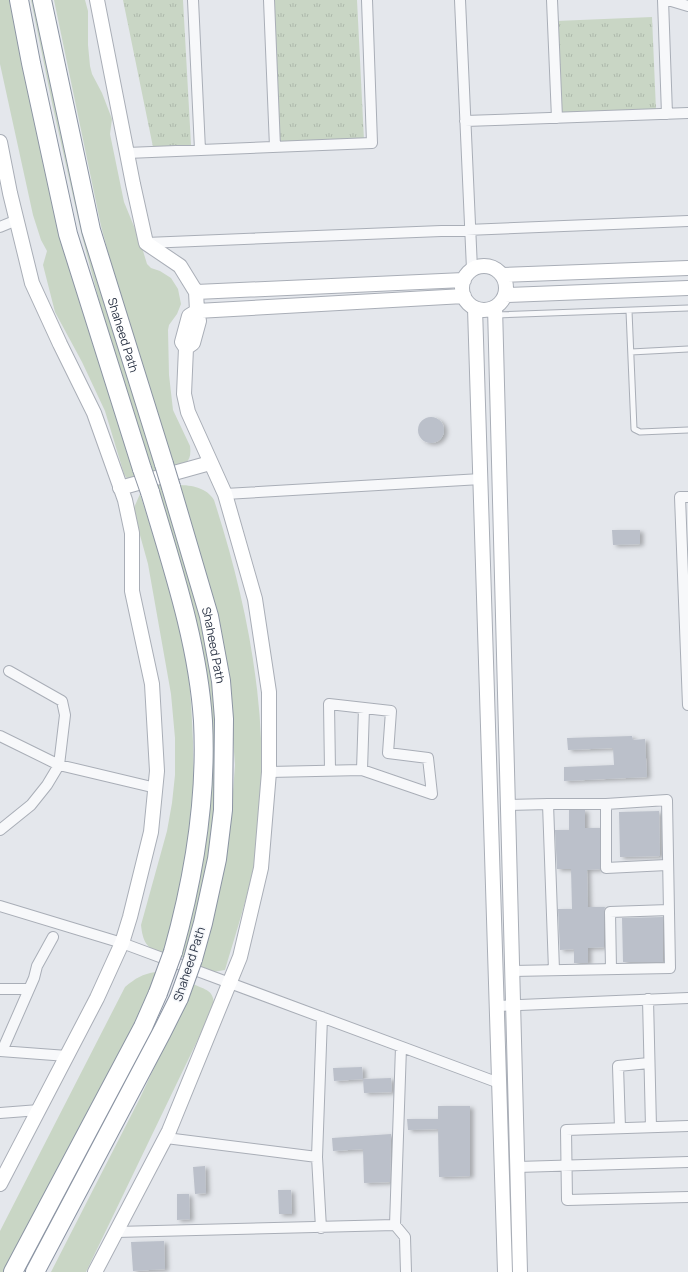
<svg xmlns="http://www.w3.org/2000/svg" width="688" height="1272" font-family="Manrope,sans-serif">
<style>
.grass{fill:#c9d6c5}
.park{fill:url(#park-tufts)}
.building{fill:#bbc0ca;filter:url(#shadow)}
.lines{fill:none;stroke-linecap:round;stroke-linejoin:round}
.lane-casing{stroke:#a9aeb7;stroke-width:7}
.street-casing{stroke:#a9aeb7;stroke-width:12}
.secondary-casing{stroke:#a9aeb7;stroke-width:16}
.highway-casing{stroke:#8b94a3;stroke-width:20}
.lane{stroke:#f7f8fa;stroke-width:5}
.street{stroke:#f7f8fa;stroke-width:10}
.secondary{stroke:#fff;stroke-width:14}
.highway{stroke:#fff;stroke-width:18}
.highway-bridge-casing{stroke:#8b94a3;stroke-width:20;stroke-linecap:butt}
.highway-bridge{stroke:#fff;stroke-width:18}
.labels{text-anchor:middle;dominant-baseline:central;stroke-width:3;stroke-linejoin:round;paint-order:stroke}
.street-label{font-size:12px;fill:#2b3445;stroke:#f4f6f9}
</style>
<defs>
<pattern id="park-tufts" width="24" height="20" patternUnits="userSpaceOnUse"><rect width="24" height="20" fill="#c9d6c5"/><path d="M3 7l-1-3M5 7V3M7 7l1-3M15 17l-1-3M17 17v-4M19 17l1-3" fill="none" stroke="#adb8ab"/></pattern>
<filter id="shadow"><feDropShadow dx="3.5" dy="2" stdDeviation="2" flood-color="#0004"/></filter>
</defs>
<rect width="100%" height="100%" fill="#e4e7ec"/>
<path class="grass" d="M0 0H18L138 482C131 481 127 480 124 474L105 411 82 362 55 312 43 265 47 251 41 240 33 215 0 64Z
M31 0H39L49 43 210 642 219 757 210 860 186 958 179 956 208 712 82 236 52 103Z
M54 0H85L88 11V45L90 66 92 74 102 93 112 119 110 134 124 202 140 241 147 264 151 268 160 271 171 278 178 289 181 304 177 314 169 325 168 330 169 375 173 410 190 446C192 461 186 464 174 471L130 335 101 226Z
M178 485C192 485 207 488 214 500 245 596 266 697 261 798 260 810 260 823 259 835 253 881 238 926 225 970L213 972 198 970 232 805 235 765 229 688Z
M140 494C158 550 176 606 187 664 190 683 191 702 192 721 197 799 190 880 163 954 146 948 143 942 141 925L167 831 172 803 175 775V738L171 694 148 564 133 510Z
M156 972 147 999 9 1272H0V1231L125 987C136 978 142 974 156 972Z
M193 984C206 990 214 990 214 1006L86 1272H51L140 1098Z"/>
<path class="park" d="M123 0H183L191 145 153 147Z
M273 0H357L364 140 278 143Z
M652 17 656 110 560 114 556 21Z"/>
<path class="building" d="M418 430a13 13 0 1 1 26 0a13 13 0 1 1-26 0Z
M612 530H640V544L613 545Z
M632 736 633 740 645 739 647 777 564 781V767L614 765 613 748 568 750 567 738Z
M569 810H585V828H600V869L587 870 588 907H605L604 912V947L588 948V963H574V949L560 950 558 909H572L571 869H557L555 830H569Z
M659 811 660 856 620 857 619 812Z
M663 917V962H623L622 918Z
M362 1067 363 1079 334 1081 333 1068Z
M391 1078 392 1092 364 1093 363 1079Z
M438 1106H470V1176L439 1177 438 1129 408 1130 407 1119H438Z
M391 1134 390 1182 364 1183 363 1149 333 1151 332 1138Z
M205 1166 206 1193 195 1194 193 1167Z
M278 1190H291L292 1214H279Z
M177 1194H189L190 1219 177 1220Z
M164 1241 165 1269 133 1271 131 1242Z"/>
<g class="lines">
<defs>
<path id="lane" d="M629 311 634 429 640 432 688 430
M497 315 688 308
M631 352 688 349"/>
<path id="street" d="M193 0 200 150
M269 0 275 147
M460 0 472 269
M552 0 557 118
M663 0 667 114
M668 0 688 6
M465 121 688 113
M127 153 372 143 367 0
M0 227 17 220
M146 243 688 221
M225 494 481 479
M688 497H680L688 705
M0 736 59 765 156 788
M362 770 364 708
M269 772 362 770 432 794 428 758 388 753 391 711 329 704 330 770
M606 804V868L667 865
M507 805 548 804
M0 830 31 805 47 785 59 765 65 715 62 701 9 671
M0 906 122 943 499 1083
M611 969 610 912 669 910
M512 971 670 968 667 800 606 804H548L554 970
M0 989H29
M648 999 651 1127
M497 1006 688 998
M401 1047 395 1225 405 1237 406 1272
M0 1051 67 1056
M2 1051 34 978 37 966 53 937
M0 1113 39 1110
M688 1126 566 1130 567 1200 688 1197
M620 1128 618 1066 649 1063
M166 1138 317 1157
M517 1167 688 1162
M321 1228 317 1157 322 1017
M116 1232 395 1225"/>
<path id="secondary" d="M97 0 133 184 146 243 180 266 196 292 197 311 199 321 193 343 186 348
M0 142 10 193 32 283 60 344 94 413 125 500 132 533V591L152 684 157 771 151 832 130 917 122 943 97 998 0 1184
M462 288a22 22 0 1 1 44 0a22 22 0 1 1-44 0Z
M503 275 688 268
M196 292 464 280
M505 295 688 288
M495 307 520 1272
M475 308 505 1272
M120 488 210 463
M95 1272 169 1131 240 957 261 868 269 772V692L255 599 225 494 188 412 184 394 186 348 182 342 189 316 197 311 464 296"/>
<g id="highway">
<path d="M19 0 31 63 68 234 142 469"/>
<path id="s1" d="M42 0 91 230 164 464"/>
<path id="s2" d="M171 487 209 616 221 681 224 719 223 810 217 859 203 923 193 959"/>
<path d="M150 492C172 566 198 643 203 721 207 799 194 877 173 952"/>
<path d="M13 1272 143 1027 158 993"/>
<path d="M35 1272 162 1032 179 998"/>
</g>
</defs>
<use href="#lane" class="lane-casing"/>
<use href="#street" class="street-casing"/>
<use href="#secondary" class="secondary-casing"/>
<use href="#highway" class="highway-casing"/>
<use href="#lane" class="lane"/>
<use href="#street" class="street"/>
<use href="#secondary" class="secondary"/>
<use href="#highway" class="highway"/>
<defs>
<path id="highway-bridge" d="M164 464 171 487
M142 469 150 492
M158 993 173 952
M179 998 193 959"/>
</defs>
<use href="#highway-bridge" class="highway-bridge-casing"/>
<use href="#highway-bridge" class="highway-bridge"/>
</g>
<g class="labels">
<g class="street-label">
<text stroke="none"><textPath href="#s1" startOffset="345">Shaheed Path</textPath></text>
<text stroke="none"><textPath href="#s2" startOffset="164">Shaheed Path</textPath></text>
<text transform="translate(189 964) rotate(-72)">Shaheed Path</text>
</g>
</g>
</svg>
